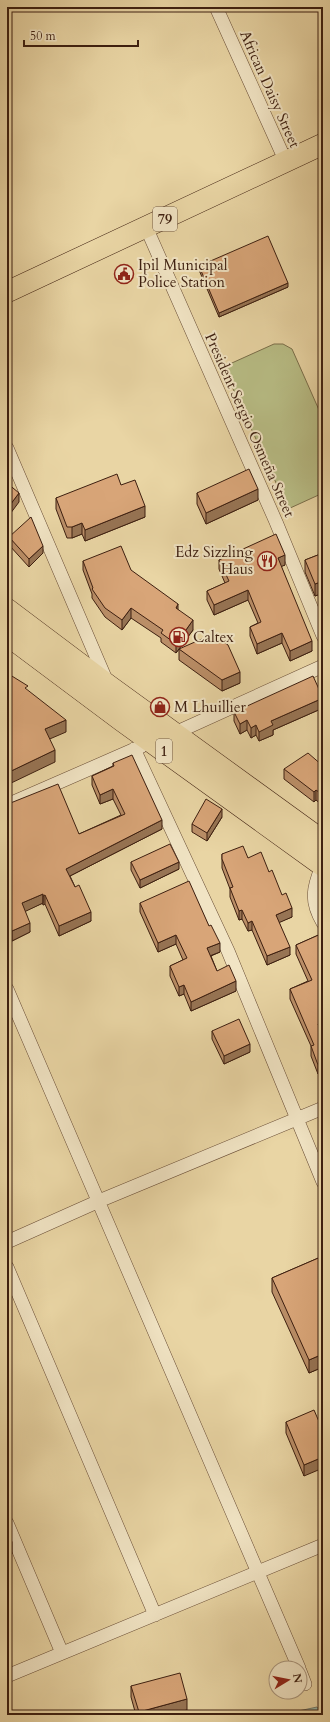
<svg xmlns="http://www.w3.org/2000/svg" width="330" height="1722" font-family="Cardo,serif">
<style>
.green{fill:#b8bd85;stroke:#7a6e4a}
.water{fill:#97b8a9;stroke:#737b6c}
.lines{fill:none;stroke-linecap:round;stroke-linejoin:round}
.minor-casing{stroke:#684c35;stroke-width:14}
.primary-casing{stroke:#3d1f10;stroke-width:22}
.minor{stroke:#f1e4c4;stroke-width:13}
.primary{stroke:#e9d5a4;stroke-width:21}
.wall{fill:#ba8e67;stroke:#3d1f10}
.shaded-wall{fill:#977454;stroke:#3d1f10}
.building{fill:#d8a578;stroke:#3d1f10}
.labels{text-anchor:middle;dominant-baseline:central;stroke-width:4;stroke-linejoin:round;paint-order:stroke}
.shield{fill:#f1e4c4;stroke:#735a46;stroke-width:1}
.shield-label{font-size:14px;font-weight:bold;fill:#3d1f10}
.street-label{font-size:15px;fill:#3d1f10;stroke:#f1e4c4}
.poi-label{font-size:15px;fill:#3d1f10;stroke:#f1e4c4;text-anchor:start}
</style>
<rect width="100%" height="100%" fill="#e9d5a4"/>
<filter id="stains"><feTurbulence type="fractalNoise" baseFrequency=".005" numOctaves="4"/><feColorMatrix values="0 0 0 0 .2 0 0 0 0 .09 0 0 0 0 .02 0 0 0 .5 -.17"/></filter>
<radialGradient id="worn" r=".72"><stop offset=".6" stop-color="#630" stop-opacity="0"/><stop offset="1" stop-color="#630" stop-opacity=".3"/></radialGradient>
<path class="green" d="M274 344H283L292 349 323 419V493L288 509 223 367Z"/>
<path class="water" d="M317 1707 323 1715H280Z"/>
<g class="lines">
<defs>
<path id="minor" d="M216 7 286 162
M146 227 276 522 323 636
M7 448 107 682
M175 733 323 666
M134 749 228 951 323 1182
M7 805 142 746
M322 866C313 888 310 901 323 923
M7 989 299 1668
M7 1242 99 1201 323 1108
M7 1267 155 1615
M7 1523 62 1653
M300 1671 305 1684
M7 1676 323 1545"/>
<path id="primary" d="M7 292 323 144
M7 609 108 685 323 841
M7 635 122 721 323 866"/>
</defs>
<use href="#minor" class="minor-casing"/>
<use href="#primary" class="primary-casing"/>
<use href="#minor" class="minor"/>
<use href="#primary" class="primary"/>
</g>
<path class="wall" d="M199 266 288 287 219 317 199 270Z
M121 485 145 517 85 541 82 534 72 538H67L56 509V498Z
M197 493 258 500 206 524 197 504Z
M9 537 43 553 29 567 9 545Z
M323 552V593L315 596 305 572V560L323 553Z
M219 560 285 565 281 566 312 651 290 661 282 643 257 654 250 636V627L258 623 248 600 214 615 207 600V591L225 583 219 569Z
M83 561 178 610 193 630 176 653 161 642V638L131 618 122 630 105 617 92 598V594L83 570Z
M179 649 240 683 222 691 179 660Z
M323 708 273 730V735L259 741 256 735 251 738 247 730 240 734 234 721V712Z
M113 763 162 829 70 876 91 921 59 936 45 904 43 905V903L25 911 30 932 12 941 7 929V810H8V804L79 834 121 815 113 799 100 804 92 785V776L113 766Z
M323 766V806L316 800 314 802 284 779V769Z
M222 817 207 841 192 832V824Z
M222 854 248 858 269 872 292 917 279 922 290 955 267 965 252 930 248 931 242 919 239 920 230 897V889L222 868Z
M131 862 179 869 140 888 131 870Z
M140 903 220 952 211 956 217 971 236 991 191 1011 184 994 179 996 170 976V966L183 960 176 944 158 952 140 912Z
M323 933 321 1032 318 1074 311 1056V1046L290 999V989L308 981 296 954V945Z
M212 1031 250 1052 224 1064 212 1039Z
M323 1256V1367L309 1373 272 1292V1278Z
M286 1422 323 1431 304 1476 286 1433Z
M131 1686 187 1710 167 1715H136L131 1697Z"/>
<path class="shaded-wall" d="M288 283V287L219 317V313Z
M258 489V500L206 524V513Z
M19 493V502L7 518V509Z
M145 506V517L85 541V530Z
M82 523V534L72 538V527Z
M43 546V553L29 567V559Z
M285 555V565L278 568V558Z
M323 581V593L315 596V584Z
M248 590V600L214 615V605Z
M178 604V613L176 608Z
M131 608V618L122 630V620Z
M193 620V630L176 653V644Z
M282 633V643L257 654V644Z
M312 641V651L290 661V651Z
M240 672V683L222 691V680Z
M323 698V708L273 730V735L259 741V732L271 721Z
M66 720V732L45 741V729Z
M247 720V730L240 734V724Z
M256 725V735L251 738V728Z
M55 750V762L7 785V773Z
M113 789V799L100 804V795Z
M316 790V800L314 802V792Z
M222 809V817L207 841V833Z
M162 820V829L66 878V869Z
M179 862V869L140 888V880Z
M43 894V903L22 913V903Z
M45 895V904L43 905V896Z
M292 908V917L276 924V915Z
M242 910V919L239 920V911Z
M91 912V921L59 936V926Z
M252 921V930L248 931V923Z
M30 923V932L12 941V931Z
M176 935V944L158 952V943Z
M220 943V952L207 957V948Z
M290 947V955L267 965V956Z
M236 981V991L191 1011V1002Z
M184 985V994L179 996V987Z
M323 1021V1031L318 1033V1024Z
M250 1044V1052L224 1064V1056Z
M323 1063V1072L318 1074V1065Z
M323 1354V1367L309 1373V1360Z
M323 1457V1468L304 1476V1465Z
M12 1542V1554L7 1556V1544Z
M187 1699V1710L167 1715H139V1712Z"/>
<path class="building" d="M268 236 288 283 219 313 199 266Z
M249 469 258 489 206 513 197 493Z
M117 474 121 485 135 480 145 506 85 530 82 523 72 527H67L56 498Z
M7 483 19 493 7 509Z
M31 517 43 546 29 559 9 537Z
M276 534 285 555 278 558 312 641 290 651 282 633 257 644 250 627 261 622 248 590 214 605 207 591 229 581 219 560Z
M121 546 131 570 178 604 176 608 193 620 176 644 161 633 163 630 131 608 122 620 105 608 92 589 93 588 83 561Z
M323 552V581L315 584 305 560 323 553Z
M213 634 228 645 240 672 222 680 179 649Z
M7 673 28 686 25 688 66 720 45 729 55 750 7 773Z
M313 676 323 698 271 721 273 725 259 732 256 725 251 728 247 720 240 724 234 712Z
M308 753 323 766V795L316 790 314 792 284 769Z
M132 755 162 820 66 869 75 887 79 885 91 912 59 926 45 895 43 896V894L22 903 30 923 12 931 7 919V810L10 809 8 804 58 784 79 834 125 814 113 789 100 795 92 776 114 766 113 763Z
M206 799 222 809 207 833 192 824Z
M170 844 179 862 140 880 131 862Z
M243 846 248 858 261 852 269 872 272 870 282 895 286 893 292 908 276 915 290 947 267 956 252 921 248 923 242 910 239 911 230 888 233 887 222 859V854Z
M189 881 209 926 211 925 220 943 207 948 217 971 229 965 236 981 191 1002 184 985 179 987 170 966 187 958 176 935 158 943 140 903Z
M323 933V1021L318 1024 323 1036V1063L318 1065 311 1046 314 1045 290 989 312 980 296 945Z
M239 1019 250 1044 224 1056 212 1031Z
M323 1256V1354L309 1360 272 1278Z
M314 1410 323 1431V1457L304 1465 286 1422Z
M7 1531 12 1542 7 1544Z
M180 1673 187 1699 139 1712 131 1686Z"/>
<defs>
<symbol id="civic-ring" viewBox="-11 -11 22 22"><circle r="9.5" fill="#f1e4c4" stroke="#8f2418" stroke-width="1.5"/><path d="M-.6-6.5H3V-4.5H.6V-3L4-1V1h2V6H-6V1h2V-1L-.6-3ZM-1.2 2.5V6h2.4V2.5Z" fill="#8f2418"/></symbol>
<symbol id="restaurant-ring" viewBox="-11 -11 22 22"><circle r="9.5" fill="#f1e4c4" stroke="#8f2418" stroke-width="1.5"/><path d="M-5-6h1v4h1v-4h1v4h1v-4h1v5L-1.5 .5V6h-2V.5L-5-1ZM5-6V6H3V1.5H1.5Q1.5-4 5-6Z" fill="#8f2418"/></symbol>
<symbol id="fuel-ring" viewBox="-11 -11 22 22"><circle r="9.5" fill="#f1e4c4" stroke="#8f2418" stroke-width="1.5"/><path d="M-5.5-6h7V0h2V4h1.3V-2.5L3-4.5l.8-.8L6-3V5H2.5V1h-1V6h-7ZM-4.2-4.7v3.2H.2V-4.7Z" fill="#8f2418"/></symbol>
<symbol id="shop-ring" viewBox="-11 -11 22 22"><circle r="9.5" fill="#f1e4c4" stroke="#8f2418" stroke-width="1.5"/><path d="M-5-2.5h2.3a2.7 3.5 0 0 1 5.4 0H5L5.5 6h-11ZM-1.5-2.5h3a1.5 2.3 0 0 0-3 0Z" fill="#8f2418"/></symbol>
</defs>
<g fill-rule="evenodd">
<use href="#civic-ring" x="113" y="263" width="22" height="22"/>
<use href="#restaurant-ring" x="256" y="550" width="22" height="22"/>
<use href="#fuel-ring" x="168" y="626" width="22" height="22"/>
<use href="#shop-ring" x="149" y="696" width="22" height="22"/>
</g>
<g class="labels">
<g class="shield">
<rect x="153" y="207" width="24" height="24" rx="3"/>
<rect x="156" y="739" width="16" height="24" rx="3"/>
</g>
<g class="shield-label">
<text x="165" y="219">79</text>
<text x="164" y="751">1</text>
</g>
<g class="street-label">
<text transform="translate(270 89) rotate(66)">African Daisy Street</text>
<text transform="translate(250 425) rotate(66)">President Sergio Osmeña Street</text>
</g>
<g class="poi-label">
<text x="138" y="265">Ipil Municipal<tspan x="138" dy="17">Police Station</tspan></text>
<text x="253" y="552" text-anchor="end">Edz Sizzling<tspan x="253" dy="17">Haus</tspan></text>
<text x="193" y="637">Caltex</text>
<text x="174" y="707">M Lhuillier</text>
</g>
</g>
<rect width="330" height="1722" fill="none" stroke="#e9d5a4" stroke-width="24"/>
<rect x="8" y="8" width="314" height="1706" fill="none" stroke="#3d1f10" stroke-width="2"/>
<rect x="12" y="12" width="306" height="1698" fill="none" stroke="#3d1f10"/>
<g transform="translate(288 1680) rotate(80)"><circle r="19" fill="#f1e4c4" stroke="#a9957c"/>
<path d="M0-3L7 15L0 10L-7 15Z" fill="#8f2418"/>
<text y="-6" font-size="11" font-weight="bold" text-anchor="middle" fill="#3d1f10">N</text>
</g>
<path d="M24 40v6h114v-6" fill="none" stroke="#3d1f10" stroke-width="2"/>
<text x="30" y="40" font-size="12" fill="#3d1f10" stroke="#f1e4c4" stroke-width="3" paint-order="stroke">50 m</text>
<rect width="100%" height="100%" filter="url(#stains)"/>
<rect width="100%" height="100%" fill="url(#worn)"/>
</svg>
